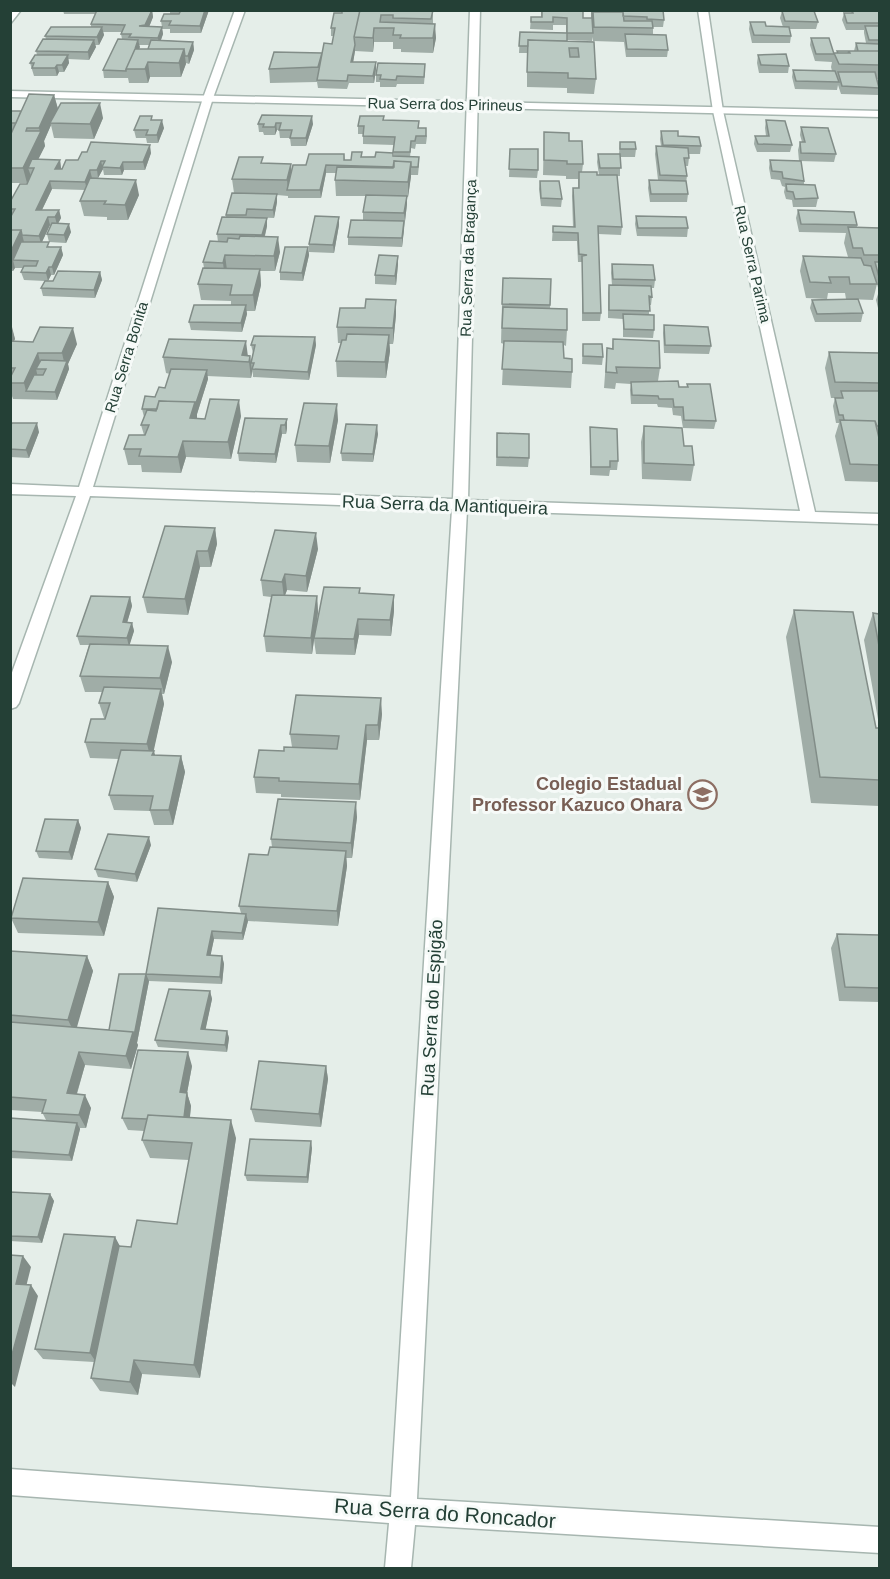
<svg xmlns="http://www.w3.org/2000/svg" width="890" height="1579" font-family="Arial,sans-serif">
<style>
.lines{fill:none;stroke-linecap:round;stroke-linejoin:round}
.minor-casing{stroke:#a7b6b0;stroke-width:3}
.tertiary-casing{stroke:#a7b6b0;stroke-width:3}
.minor{fill:#fff;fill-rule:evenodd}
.tertiary{fill:#fff;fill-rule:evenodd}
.wall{fill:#a0ada7;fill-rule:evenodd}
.shaded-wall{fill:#828d88}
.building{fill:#bac9c2;stroke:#828d88;stroke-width:1.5;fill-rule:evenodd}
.labels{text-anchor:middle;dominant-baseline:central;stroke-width:6;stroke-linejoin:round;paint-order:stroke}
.far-street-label{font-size:15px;fill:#244036;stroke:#f6faf8}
.street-label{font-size:18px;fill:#244036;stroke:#f6faf8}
.education-label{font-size:18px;font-weight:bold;fill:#785e54;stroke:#f6faf8;text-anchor:end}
.near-street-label{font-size:21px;fill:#244036;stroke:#f6faf8}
</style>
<rect width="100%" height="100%" fill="#e5eee9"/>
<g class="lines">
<defs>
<path id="minor" d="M12 10H21L10 24Z
M235 10H245L213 98 93 487 453 499 470 10H480L468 500 800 511 713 111 698 10H708L723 111 815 512 880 514V524L467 510 417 1499 880 1527V1553L415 1525 411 1568H385L389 1523 10 1495V1469L391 1497 452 509 90 496 19 703 16 707 10 709V678L76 496 10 494V484L79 487 203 98Z"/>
<path id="tertiary" d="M10 91 880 111V117L10 97Z"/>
</defs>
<use href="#minor" class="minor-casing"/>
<use href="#tertiary" class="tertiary-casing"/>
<use href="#minor" class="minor"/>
<use href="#tertiary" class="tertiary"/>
</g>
<path class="wall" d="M63 10H152L153 17 149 27H162L161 21 170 14V10H209L201 33H170V29H162L163 34 161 40 193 42 194 50 189 64 186 63 181 77H150L148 83H129L128 78H104L103 70 122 39 121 34 122 32H103L104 35 99 45H95L96 47 89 60 68 59 69 63 64 72H59L57 76H34L30 63 37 55 36 51 46 39 45 36 91 27V24L95 14H64ZM139 45H150L148 49H139Z
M433 10V23L436 38 433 53 401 52V49H393V42H374L373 52 355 51 353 62 376 69 374 83H349L347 89 318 88 317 82 270 83 269 69 322 56 332 44 334 36H331V28L334 13Z
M541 10H591V11H583V18H591V10H613L614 12H618L619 10 664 20 663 27H653V35L668 50 667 57H626L624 42 593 41V37L592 41 567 40V41L594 42 596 79 594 94 567 93V88L527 87V53H519L520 32 566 33V25H553V30L530 29 531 17H541Z
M852 10H879V79H877L879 86V90L878 95 841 94 838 85 837 90 795 89 792 77 793 70 832 71 831 67 832 62 815 61 810 45 811 38 834 53H837V51H854L856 43H866L864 33V30H846L842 20 844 13H851Z
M782 11 818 22 816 29H789L791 36 790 43H752L749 29 750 22 766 26 783 27 780 18Z
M758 55 789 66 788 73H759L757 63Z
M425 72 424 84H397L396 87H380V82H376V75Z
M54 95 58 109 103 118 94 139 54 138 51 125 44 141 45 146 38 159 60 160 61 169 78 160 151 153 145 170H124L122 175H104L103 169 98 178H92L139 195 128 220H107V217L84 216 80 201 85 190 52 189 42 210H59L61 218 58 224 71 232 66 243 49 242 47 234 51 225H50L42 242 50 247H61L63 255 54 275H51L48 281H53L100 272 102 280 95 298 43 296 41 288 45 281 24 280 21 272 23 268H15L13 271H10V202L27 183H10V133H12L13 130H10V111H21Z
M262 115 313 124 306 146H291L290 138H280L279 130H277L275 135H264L263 132H259L258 124Z
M384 116V120L419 121V128L427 136 426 144H416L415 149 411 148 410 157H419V165L418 175H411L408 197H407V204L402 247 348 245V237L363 220V212L366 196H336L335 180 336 173H326L321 198H288V196L277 195V202L274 218 248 217 267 218V226L265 236 280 252 275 271H260L261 285 255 311H246L247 314 242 332 191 330 189 322 231 305V301L201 300 198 284 204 268 203 262 218 242 217 234 226 217V215L234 193 232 179 263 163 292 171 306 165 344 154 345 160H351L362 157 394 156V145L363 144V134H358V126Z
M153 120 164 128 158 143H147L146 138H136L134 130Z
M766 120 792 145 790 152H757L754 144 755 136H766L765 128Z
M801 127 836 154 834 162 799 161 798 150 800 142H802L800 135Z
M661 131 678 136 701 146 700 154H689V158L688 166H686L687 176 686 183 688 194 687 202H650L648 188 649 180H658L655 154 656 146H661L660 139Z
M544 132 569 141 583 164 582 172 597 175H599L597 162 598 154H619L620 142 636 149 635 157H620V176H617L622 227 621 235 598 234 601 313 600 321H582V262H578L577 241H552L553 226 573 227 572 196 573 188H578V179H566V176L543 175Z
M510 149 538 170 537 178 509 177Z
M770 160 804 181V184L818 198 816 207H793L792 200 786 199 784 192 785 187 782 186 780 180 771 179 769 168Z
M540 181 562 199 561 207 541 206 539 189Z
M798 210 857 225V227L879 228V312L876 300 879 291 877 284 873 300 846 299 845 293H828L827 299 806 298 800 271 803 256 848 257 844 243 846 233 799 232 796 218Z
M636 216 688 228 687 237 637 236 635 224Z
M339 225 334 253 309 252V244Z
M308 247 309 255 303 281 280 280V272Z
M398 264 396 285 375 284V275Z
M612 264 655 280 654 288H652V297L651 305H649V315L654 330 653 338 623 337V319L608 318V293L609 285H612L611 273Z
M551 279 550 309 567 330 566 346 564 345V358L572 372 571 388 502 385 504 344 501 343 502 304Z
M812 300 863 313 861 322H815L810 308Z
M396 315 393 344H389L390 351 386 378 337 377 336 361 341 343H338L337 327Z
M10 323 15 339 14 341 77 344 68 364 69 369 57 400 13 399 10 390Z
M664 325 711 346 709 354 664 353 663 333Z
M315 337 316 345 309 380 253 377V371L251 378 207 376 208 379 197 414V419H205L241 416 231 459 186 457 181 473 142 472 141 465H128L124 449 144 435 141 425 144 417 142 409 165 388 170 374 166 373 163 357 250 356 251 362 253 353 251 345Z
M613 339 660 368 658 381 679 387H687V384L716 421 714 429 683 428 681 416 673 415 672 408 658 407 657 404H631L630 390 631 384 616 383 615 389 604 388 607 348 612 349Z
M583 344 603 357 602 365 582 364Z
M829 352 879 353V482L845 481 835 436 839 423H836L833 406 835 398H839H831L825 368Z
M287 419V428L286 434H282L276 463 239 461 238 453Z
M338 420 330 463 297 462 295 445Z
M10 426 39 432 29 458 10 457Z
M644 426 684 446 694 465 691 481 642 479 641 442Z
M590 427 618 461 617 470H610L609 476 590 475Z
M497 433 529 458 528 467 496 466Z
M378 434 373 462 342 461 341 453Z
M215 528 217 544 211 567H200L188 615 147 613 143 597Z
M318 549 307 592 287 590 285 595 317 596 318 612 316 630 360 593 394 595V611L391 636 359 635 355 655 316 654 314 640 312 654 266 652 264 636 271 597 263 596 261 580Z
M130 597 132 606 127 622 132 623 134 631 129 645 172 662 164 694H162L164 704 153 751 155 756H181L185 772 173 825H154L150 811 114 810 109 795 119 759 90 758 85 742 106 718H104L99 703 102 692H85L80 676 89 645H80L77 636Z
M794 610 876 728H879V806L811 803 786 637Z
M873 613 879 614V725L864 640Z
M382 714 379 740H367L360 800 281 797V794L256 793 254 777 284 751 292 747 290 734Z
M357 817 352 858H346L347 866 338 926 248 921 243 940 214 939 210 956H222L224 964 222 984 149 981 137 1043 138 1045 131 1069 85 1065 77 1094 91 1108 86 1128H80V1129L72 1161 10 1158V1118L46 1120 42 1112 10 1110V951L87 956 93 971 76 1027 109 1030 146 974 158 908 241 913 239 906 272 847 271 839Z
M78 820 81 828 72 860 39 858 36 851Z
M151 845 137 882 98 877 95 869Z
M108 882 114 897 104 936 18 933 11 918Z
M837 934 879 935V1002L839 1001 831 948Z
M210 991 212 999 205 1030 227 1031 229 1038 227 1052 158 1047 155 1040Z
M192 1066 187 1093 191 1106 190 1117 236 1138 200 1378 142 1374 138 1395 100 1391 91 1378 94 1362 43 1359 35 1349 115 1237 119 1246 131 1247 177 1224 189 1160 150 1158 142 1140 144 1131 128 1130 122 1118Z
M326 1066 328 1079 321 1127 255 1122 251 1109Z
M312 1148 308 1183 247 1181 245 1175Z
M10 1192 50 1194 54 1201 42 1243 10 1241Z"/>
<path class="shaded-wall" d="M152 10 153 17 147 32 139 26Z
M205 10H209L201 33 200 26Z
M435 24 436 38 433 53V38Z
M102 27 104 35 99 45 97 37Z
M162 27 163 34 159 45 158 38Z
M374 28V42L373 52V38Z
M94 40 96 47 89 60 88 52Z
M138 40 140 47 133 69H129Z
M193 42 194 50 189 64 188 56Z
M355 45V51L352 69 351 62Z
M184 49 186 64 181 77 179 63Z
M68 55 69 63 64 72 62 65Z
M148 62 150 77 148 83 145 69Z
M376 62V69L374 83 373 76Z
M57 65 59 72 57 76 55 68Z
M54 95 58 109 50 123 51 125 44 141 45 146 34 168H28L31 176 27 183 23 168 40 133 39 128Z
M100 103 103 118 94 139 90 124Z
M312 116 313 124 306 146V138Z
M162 120 164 128 158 143 157 135Z
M276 123 277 130 275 135V127Z
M150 145 151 153 145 170 143 162Z
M60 160 61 168 57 177 55 169Z
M101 161 103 169 98 178 97 170Z
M123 162 124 170 122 175 120 168Z
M411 162V177L408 197V182Z
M291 164 292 179 288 190 287 180Z
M326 165V173L321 198 320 190Z
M90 170 92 178 87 190 85 182Z
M136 180 139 195 128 220 125 205Z
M50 181 52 189 38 218 36 210Z
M277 194V202L274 218 273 210Z
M407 196V204L405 221 404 213Z
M59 210 61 218 57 225 55 217Z
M48 217 50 225 41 244 39 236Z
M339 217V225L334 253 333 245Z
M267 218V226L263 243 262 235Z
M404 221V229L402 247V238Z
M69 224 71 232 66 243 64 235Z
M21 230 25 246 13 260 15 268 13 271 10 260V253Z
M278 237 280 252 275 271 274 256Z
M61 247 63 255 54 275 52 267Z
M308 247 309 255 303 281 302 273Z
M225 255 227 270 225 279 223 263Z
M398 256V264L396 285 395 276Z
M49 267 51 275 48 281 46 273Z
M260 269 261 285 255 311 253 295Z
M100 272 102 280 95 298 94 290Z
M396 300V315L393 344V328Z
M246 305 247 314 242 332 241 323Z
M11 323 15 339 10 349V324Z
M73 328 77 344 68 364 69 369 57 400 55 392 65 366 62 353Z
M389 335 390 351 386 378 385 362Z
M315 337 316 345 309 380 308 372Z
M246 341 248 357 242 355Z
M38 353 42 369H36L38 378 26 391 24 383Z
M250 356 252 371 251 378 249 362Z
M207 370 208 379 197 414V418H190L195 402Z
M239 400 241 416 231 459 228 442Z
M337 404 338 420 330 463 329 446Z
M287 419V428L286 434 285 425Z
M37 423 39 432 29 458 26 450Z
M281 425 282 434 276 463 275 454Z
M377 425 378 434 373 462V454Z
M183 441 186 457 181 473 178 457Z
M215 528 217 544 211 567 208 551Z
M316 533 318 549 307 592 306 576Z
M197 551 200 567 188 615 185 599Z
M285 574 287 590 284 598 282 582Z
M394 595V611L391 636 390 620Z
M317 596 318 612 312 654 311 638Z
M130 597 132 606 125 630 123 622Z
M358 619 359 635 355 655 354 639Z
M132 623 134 631 129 647 127 638Z
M168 646 172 662 164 694 160 678Z
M161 689 164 704 153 754 154 751 158 766 151 760 147 744Z
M381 698 382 714 379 740 378 725Z
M366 725 367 740 360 800 359 784Z
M181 756 185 772 173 825 169 810Z
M356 802 357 817 352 858 351 843Z
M78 820 81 828 72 860 69 852Z
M149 837 151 845 137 882 135 874Z
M346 851 347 866 338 926 337 911Z
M108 882 114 897 104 936 98 922Z
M246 914 248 921 243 940 242 933Z
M212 931 214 939 209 963 207 955Z
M87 956 93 971 75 1034 68 1020Z
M222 956 224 964 222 984 220 977Z
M146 974 149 981 137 1043 138 1045 131 1069 126 1056Z
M210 991 212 999 204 1037 201 1029Z
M227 1031 229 1038 227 1052 225 1045Z
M79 1052 85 1065 73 1106 67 1093Z
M188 1052 192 1066 187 1093 191 1106 188 1134 184 1121 180 1092Z
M326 1066 328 1079 321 1127 319 1114Z
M85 1095 91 1108 86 1128 79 1115Z
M231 1120 236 1138 200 1378 194 1365Z
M77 1123 80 1129 72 1161 69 1155Z
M311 1141 312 1148 308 1183 307 1177Z
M50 1194 54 1201 42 1243 38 1237Z
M115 1237 121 1248 96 1362 90 1353Z
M23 1256 31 1267 24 1295 16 1284Z
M31 1285 38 1296 15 1387 10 1382V1362Z
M134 1360 142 1374 138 1395 130 1382Z"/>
<path class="building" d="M97 10H152L145 25 139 26 162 27 158 38 129 37 131 34H121L125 25 91 24Z
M181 10H205L200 26 169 25 171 21H161L164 14H179Z
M342 10H360L354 37 355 45 351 62H376L373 76 348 75 347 81 317 80 324 43 332 44 335 28H331L334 13H342Z
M360 10H433L431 19 393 18V15H381L380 22 435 24 433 38H400L401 35H393L394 28H374L373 38 354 37Z
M542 10H583V18H592L593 33H567V18L553 17V22H531V17H542Z
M592 10H613L614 12H593L592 18Z
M619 10H663L664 20 647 19V17L623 16V12H619Z
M852 10H879V23H847L844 13H853Z
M782 11H814L818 22 785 21Z
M593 12H623L624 21H652L653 28 594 27Z
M750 22H765L766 26 789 27 791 36 754 35Z
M865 26H879V40H869Z
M51 27H102L97 37 45 36Z
M520 32 567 33V41L528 40V46H519Z
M625 34 666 35 668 50 627 49Z
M811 38H829L834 54H816Z
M43 39 94 40 88 52 36 51Z
M118 39 138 40 135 49 126 69V71L103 70Z
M151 40 193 42 188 56H185L184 49H148Z
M528 40 594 42 596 79 568 78V73L527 72ZM569 48H578L579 57H570Z
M856 43 879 44V51H858Z
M135 49H184L179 63 148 62 145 69H126Z
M837 51H849L848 53H838Z
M849 51H879V65L839 64 834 53H850Z
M274 52 322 53 318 67 269 69Z
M786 54 789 66 761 65 758 55Z
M35 55H68L62 65H57L55 68H32L34 63H30Z
M378 63 425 64 424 77 397 76 396 80 380 79 381 75H376Z
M793 70 835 71 839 82 796 81Z
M838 72H875L879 88 842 86Z
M29 94 54 95 39 128H27L26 131H41L23 168H10V136Z
M61 103H100L90 124 50 123Z
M10 111H21L16 123H10Z
M262 115 312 116 306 138H290L292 130H279L281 123H276L275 127H263L264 124H258Z
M140 116H152L151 120H162L157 135H146L148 130H134Z
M360 116H384L383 120 419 121 418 128H426V136H416L415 141H411L410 152H393L395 137 363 136 364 126H358Z
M766 120 785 121 792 145 758 144 755 136H769Z
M801 127 828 128 836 154 801 153 800 142H805Z
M661 131H678V136L699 137 701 146 663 145Z
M544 132 569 133V141H582L583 164H567V161L544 160Z
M91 142 150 145 143 162H123L120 168 102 167 105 161H101L97 170H90L85 182 50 181 36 210H59L55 217H48L39 236 22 235 21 230H10V218L15 209H10V202L20 184H27L34 168H28L32 159 60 160 55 169H62L66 160H78L82 152H87Z
M620 142H635L636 149H620Z
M656 146 688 148 689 158H684L687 176 660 175Z
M510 149H538V170L509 169Z
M352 152H362L361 157H375L376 152 393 153V156L419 157 418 167H411V162L394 161V167L326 165 320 190H287L293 165H306L309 154H344V160H351Z
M598 154H620L621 168H600Z
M239 157H263L261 163 291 164 287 180 232 179Z
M770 160 801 161 804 181 783 178 782 172 772 171Z
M394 161 411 162 408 182 335 180 337 167 393 168Z
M579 172H597V175H617L622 227 598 226 601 313H583L582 256 587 255 579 254 578 233 553 232V226L575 227 573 188H579Z
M90 178 136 180 125 205 104 204 106 201H80Z
M649 180 686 181 688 194H651Z
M540 181H559L562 199 541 198Z
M786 184 815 185 818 198 795 199 793 192 787 191Z
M232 193 277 194 273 210 247 209 246 215H226Z
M366 195 407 196 404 213 363 212Z
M798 210 854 212 857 225 801 224Z
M315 216 339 217 333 245 309 244Z
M636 216 686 217 688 228H638Z
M222 217 267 218 262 235 217 234Z
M351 220 404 221 402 238 348 237Z
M52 223 69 224 64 235 47 234Z
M848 227 879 228V255H864L862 248H853Z
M10 230H21L10 253Z
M240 236 278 237 274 256 225 255 223 263 203 262 210 241 227 242 228 238 239 239Z
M21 242H49L47 247H61L52 267H49L46 273 21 272 24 266H36L38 261 13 260Z
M285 247H308L302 273 280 272Z
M379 255 398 256 395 276 375 275Z
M803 256 861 258 864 265 871 266 877 284H850L849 277H829L831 283 810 282Z
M875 262H879V277Z
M612 264 653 265 655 280 613 279Z
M203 268 260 269 253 295H230L232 285 198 284Z
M58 271 100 272 94 290 41 288 45 281H53Z
M503 278 551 279 550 305 502 304Z
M609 285 651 286 652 297 649 296 650 311 609 310Z
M366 299 396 300 393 328 337 327 340 308H365Z
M858 299 863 313 817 314 812 300Z
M194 305H246L241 323 189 322Z
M503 307 567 309V330L502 328Z
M623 314 654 315V330L624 329Z
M664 325 708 327 711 346 665 345Z
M40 327 73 328 62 353H38L24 383H10V378L15 368H10V341L33 342Z
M347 334 389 335 385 362 336 361 342 340H346Z
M254 336 315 337 308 372 252 369 254 363H251L255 345H251Z
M169 339 246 341 242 355 250 356 249 362 163 357Z
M613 339 659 341 660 368 616 367 617 373 606 372 607 348 613 349Z
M504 341 563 342 564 358 572 359V372L502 369Z
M583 344H602L603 357 583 356Z
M829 352 879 353V383L835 382Z
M41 360 67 361 55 392 26 391 34 375H43L46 369H36Z
M171 369 207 370 195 406V402L159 401 157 409H142L145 396 155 397 159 387 165 388Z
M678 381 679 387H688L687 384H710L716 421 684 420 683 407H674L673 399H659L658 396 632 395 631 382Z
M841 391H879V426H877L875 421 844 420 843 415H839L835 398H843Z
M210 399 239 400 228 442 183 441 178 457 139 456 141 449H124L129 435H145L149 425H141L147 410 156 411 159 401 195 402 190 418 205 419Z
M304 403 337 404 329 446 295 445Z
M245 418 287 419 285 425H281L275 454 238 453Z
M840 420 875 421 879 438V465L850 464Z
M12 423H37L26 450 10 449V426Z
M346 424 377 425 373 454 341 453Z
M644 426 682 428 684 446H692L694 465 644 463Z
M590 427 617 429 618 461H610V467H591Z
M497 433 529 434V458L497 457Z
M165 526 215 528 208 551H197L185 599 143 597Z
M275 530 316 533 306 576 285 574 282 582 261 580Z
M324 587 360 588 359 593 394 595 390 620 358 619 354 639 314 638Z
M272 595 317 596 311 638 264 636Z
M91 596 130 597 123 622 132 623 127 638 77 636Z
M794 610 853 612 876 728H879V780L820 777Z
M873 613 879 614V646Z
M90 644 168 646 160 678 80 676Z
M104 687 161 689 147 744 85 742 91 719H105L110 703H99Z
M296 695 381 698 378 725H366L359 784 279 781V778L254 777 259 750 284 751V747L337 749 339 736 290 734Z
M121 750 154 751 152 755 181 756 169 810H150L153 796 109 795Z
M278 799 356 802 351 843 271 839Z
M45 819 78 820 69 852 36 851Z
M108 834 149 837 135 874 95 869Z
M270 847 346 851 337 911 239 906 249 854 268 855Z
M23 878 108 882 98 922 11 918Z
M158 908 246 914 242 933 212 931 207 955 222 956 220 977 146 974Z
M837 934 879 935V988L845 987Z
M10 951 87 956 68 1020 10 1015Z
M119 974H146L134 1036 133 1032 109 1030Z
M169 989 210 991 201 1029 227 1031 225 1045 155 1040Z
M10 1022 133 1032 126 1056 79 1052 67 1093 85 1095 79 1115 42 1113 46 1100 10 1097Z
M138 1050 188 1052 180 1092 187 1093 184 1117 148 1115 147 1119 122 1118Z
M259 1061 326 1066 319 1114 251 1109Z
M148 1115 231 1120 194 1365 134 1360 130 1382 91 1378 119 1246 131 1247 137 1220 177 1224 192 1143 142 1140Z
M10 1118 77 1123 69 1155 10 1151Z
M250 1139 311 1141 307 1177 245 1175Z
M10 1192 50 1194 38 1237 10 1236Z
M64 1234 115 1237 90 1353 35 1349Z
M10 1255 23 1256 16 1284 31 1285 10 1362Z"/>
<defs>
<symbol id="school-ring" viewBox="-11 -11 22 22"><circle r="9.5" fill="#f6faf8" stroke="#8d6e63" stroke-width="1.5"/><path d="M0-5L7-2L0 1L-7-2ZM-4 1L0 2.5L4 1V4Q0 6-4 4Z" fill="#8d6e63"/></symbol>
</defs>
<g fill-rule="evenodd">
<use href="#school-ring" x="686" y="778" width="33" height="33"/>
</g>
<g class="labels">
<g class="far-street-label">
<text transform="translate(445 104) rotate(1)">Rua Serra dos Pirineus</text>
<text transform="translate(468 258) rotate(-88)">Rua Serra da Bragança</text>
<text transform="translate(753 264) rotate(77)">Rua Serra Parima</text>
<text transform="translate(126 357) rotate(-73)">Rua Serra Bonita</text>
</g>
<g class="street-label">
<text transform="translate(445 505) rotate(2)">Rua Serra da Mantiqueira</text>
<text transform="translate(432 1008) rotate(-87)">Rua Serra do Espigão</text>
</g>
<g class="education-label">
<text x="682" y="784">Colegio Estadual<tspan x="682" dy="21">Professor Kazuco Ohara</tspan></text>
</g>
<g class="near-street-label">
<text transform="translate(445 1513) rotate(4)">Rua Serra do Roncador</text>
</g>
</g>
<rect width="890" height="1579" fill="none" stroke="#244036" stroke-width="24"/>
</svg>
